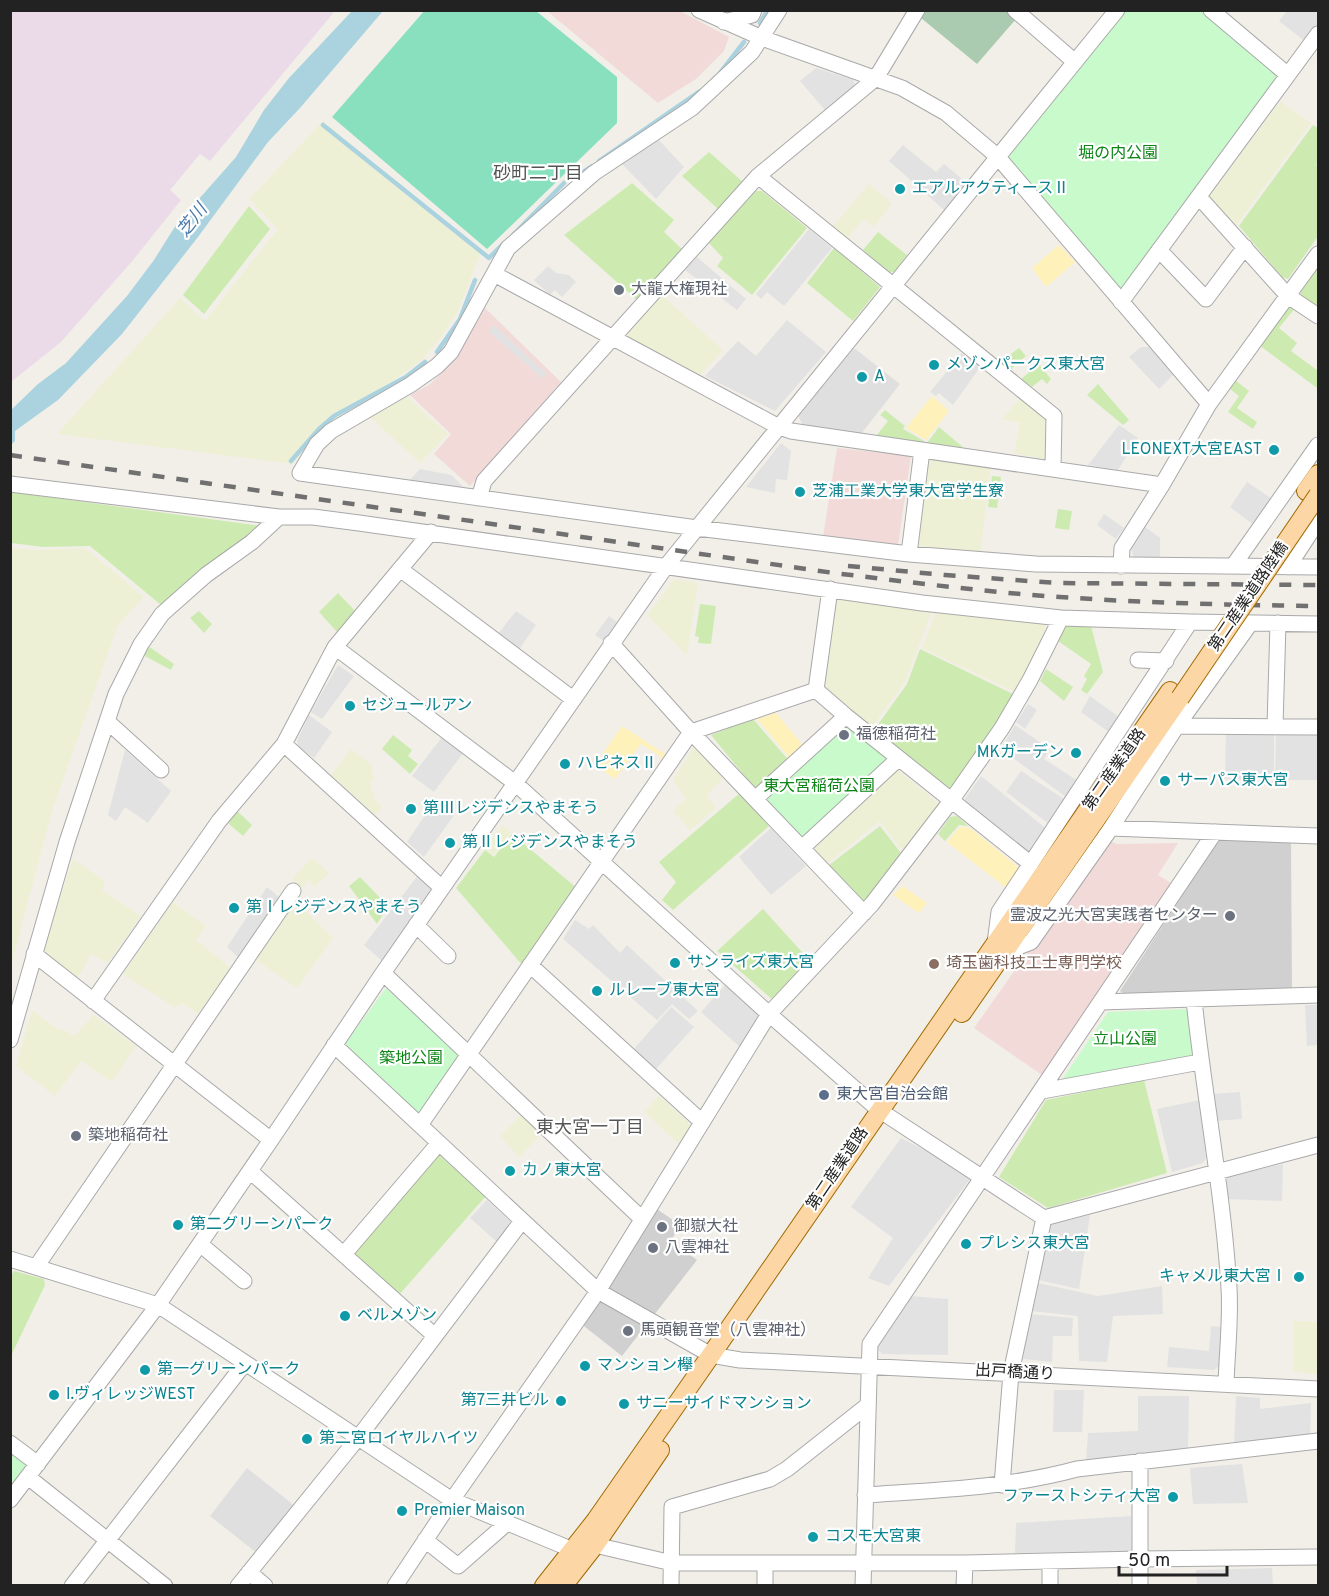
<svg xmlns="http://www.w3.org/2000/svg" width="1329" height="1596" font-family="Overpass,'Noto Sans JP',sans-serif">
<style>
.residential{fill:#e0dfdf}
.commercial{fill:#f2dad9}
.industrial{fill:#ebdbe8}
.religious{fill:#d0d0d0}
.farmland{fill:#eef0d5}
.grass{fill:#cdebb0}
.sand{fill:#fff1ba}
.cemetery{fill:#aacbaf}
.park{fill:#c8facc}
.pitch{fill:#88e0be}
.parking{fill:#e2e2e2}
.water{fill:#aad3df}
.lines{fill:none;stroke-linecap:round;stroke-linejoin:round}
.stream{stroke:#aad3df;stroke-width:4.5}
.minor-casing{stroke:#a9a9a9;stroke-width:17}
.major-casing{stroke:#a06b00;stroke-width:20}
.minor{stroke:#fff;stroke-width:15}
.major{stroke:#fcd6a4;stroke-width:18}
.rail{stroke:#707070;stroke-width:4.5;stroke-dasharray:12 12;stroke-linecap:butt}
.major-bridge-casing{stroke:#a06b00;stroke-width:20;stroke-linecap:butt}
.major-bridge{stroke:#fcd6a4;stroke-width:18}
.culture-dot{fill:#0f9aa8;stroke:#fff;stroke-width:2}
.worship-dot{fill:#6b7280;stroke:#fff;stroke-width:2}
.education-dot{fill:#8d6e63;stroke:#fff;stroke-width:2}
.service-dot{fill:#5c6f8a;stroke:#fff;stroke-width:2}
.labels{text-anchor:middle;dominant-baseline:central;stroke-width:4.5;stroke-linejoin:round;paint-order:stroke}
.park-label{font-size:16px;fill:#0c8416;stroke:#fff}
.culture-label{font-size:16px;fill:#0d838f;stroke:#fff;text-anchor:start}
.worship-label{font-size:16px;fill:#5b616d;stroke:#fff;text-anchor:start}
.street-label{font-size:16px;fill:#222;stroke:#fff}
.education-label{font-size:16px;fill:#785e54;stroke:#fff;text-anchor:start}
.service-label{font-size:16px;fill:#4e5e75;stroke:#fff;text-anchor:start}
.neighbourhood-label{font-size:18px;fill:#555;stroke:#fff}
.water-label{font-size:18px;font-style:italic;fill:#4a7aab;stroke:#fff}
</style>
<rect width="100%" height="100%" fill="#f2efe9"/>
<path class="residential" d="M854 348 900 384 861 434 803 426 798 415Z
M247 1468 295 1506 258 1554 210 1516Z"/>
<path class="commercial" d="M547 11H680L729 37 724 51 696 79 658 103Z
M485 308 561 382 470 486 434 454 451 434 410 395 429 385 456 359Z
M837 448 911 456 898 545 823 537Z
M1107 840 1117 844 1178 843 1158 875 1176 886 1042 1075 974 1028Z"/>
<path class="industrial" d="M11 10 335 11 210 161 200 154 170 190 181 200 134 259 61 342 11 382Z"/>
<path class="religious" d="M1219 839 1291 842 1292 991 1131 999 1120 991Z
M657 1209 680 1225 671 1241 697 1260 622 1356 580 1323Z"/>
<path class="farmland" d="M1280 101 1311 123 1234 228 1207 200Z
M323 121 481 252 457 313 441 337 422 360 391 382 316 429 293 464 57 434 180 298 205 321 278 229 249 199Z
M869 184 892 203 874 227 864 219 848 238 833 226Z
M661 294 723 350 700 375 628 338 627 332Z
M406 396 448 434 420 463 369 416Z
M1021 397 1047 419 1048 454 1043 459 1014 453 1020 423 1002 419Z
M931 457 991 466 980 555 920 551 916 546 927 464Z
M11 548 38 550 85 548 144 597 118 625 52 811 11 966Z
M674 579 698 583 687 655 647 616Z
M841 598 932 611 905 682 872 727 824 687 835 603Z
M936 612 1047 624 1017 693 922 648Z
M693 748 698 749 723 778 707 795 716 808 690 830 673 811 686 799 673 780Z
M351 749 373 766 371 771 375 777 370 783 374 799 382 807 375 815 331 775Z
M896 768 941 806 905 855 880 821 825 865 809 846Z
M503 825 511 832 493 856 485 848Z
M312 858 329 873 314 887 309 880 302 888 292 879Z
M73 859 105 881 102 890 141 916 108 963 91 954 76 981 44 955 43 949Z
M173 902 206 926 196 940 231 968 198 1014 182 1003 176 1008 123 974Z
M293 906H300L333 938 297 988 256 960Z
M32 1010 59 1030 62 1029 75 1036 93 1015 136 1046 112 1082 81 1061 55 1096 16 1066Z
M659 1096 688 1122 690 1129 679 1144 644 1112Z
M522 1114 541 1135 519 1157 500 1136Z
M1293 1321 1318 1322V1375L1294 1371Z"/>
<path class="grass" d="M1313 125 1318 128V161L1316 165 1318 167V236L1288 279 1282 277 1239 226Z
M709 152 744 183 718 209 682 176Z
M632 183 674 220 664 232 683 250 637 300 564 235Z
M756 191H762L807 228 752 295 717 266 723 258 708 242Z
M249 206 270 229 204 314 183 295Z
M878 232 907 255 894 272H888L863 250Z
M834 248 880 287 853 321 807 283Z
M1318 263V308L1301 296 1300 288Z
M1290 303 1296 307 1279 328 1297 343 1291 351 1317 370 1318 368 1317 388 1259 345Z
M1019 348 1026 356 1010 370 1001 361Z
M1039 364 1051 379 1047 384 1042 379 1032 387 1021 379Z
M1235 380 1249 391 1237 408 1257 422 1253 429 1228 412 1239 396 1230 389Z
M1098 384 1129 420 1123 425 1087 395Z
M885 410 905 426 903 429 924 441V444L876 436 888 421 880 415Z
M939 427 964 448 927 443Z
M992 476 1001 477 997 508 988 507Z
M11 492 261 526 161 605 90 546 43 547 11 543Z
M1058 509 1072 511 1069 530 1055 528Z
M338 593 357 613 338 633 319 612Z
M700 604 716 606 711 644 698 643 699 637 695 636Z
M199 611 212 624 204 633 190 618Z
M1070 625 1091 626 1103 672 1087 694 1081 690 1087 679 1084 676 1091 664 1058 641 1064 628Z
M148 646 174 664 171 670 143 655Z
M920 649 1015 695 979 756 948 791 874 730 907 684Z
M1046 669 1073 687 1064 701 1040 681Z
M753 719 791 763 757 791 711 735Z
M393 735 412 750 408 756 418 764 410 774 382 749Z
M740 793 769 826 673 910 662 900 676 882 659 862Z
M235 809 252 825 243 836 229 824 227 817Z
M957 816 968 826 959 825 945 841 938 834 950 817Z
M880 826 904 857 865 904 828 866Z
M512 834 578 889 523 966 456 888 485 850 494 857Z
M360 877 388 906 377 924 349 886Z
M763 909 811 962 774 1001 717 951Z
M1144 1080 1167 1173 1048 1208 999 1177 1046 1100Z
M439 1155 486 1196 399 1295 352 1252Z
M14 1271 44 1279 45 1285 11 1356 10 1278Z"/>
<path class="sand" d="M1059 245 1075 262 1046 287 1032 268Z
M932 396 949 411 926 440 906 428Z
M776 713 806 749 792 761 757 719Z
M622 726 668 756 666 760 641 744 615 779 595 765Z
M960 827 970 828 1022 870 1009 890 947 842Z
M902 886 927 903 919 913 893 895Z"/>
<path class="cemetery" d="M1006 10 1016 19 977 64 921 18 926 11Z"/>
<path class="park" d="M1117 11H1211L1288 75 1121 302 997 156Z
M847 725 891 760 802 839 765 799Z
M386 988 459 1055 418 1116 345 1044Z
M1189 1009 1195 1055 1062 1080 1108 1012Z
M10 1451 29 1465 10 1489Z"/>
<path class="pitch" d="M425 10 536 11 617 77V123L487 249 332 117Z"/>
<path class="parking" d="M1287 11H1318V24L1306 42 1279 21Z
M816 68 854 80 855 87 825 110 800 81Z
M658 139 684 167 656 199 622 164Z
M903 145 936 172 944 164 967 183 944 210 889 161Z
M809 229 832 248 784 306 767 292 761 299 756 294Z
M697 257 746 299 737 310 685 270Z
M548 266 556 273 569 275 576 282 562 297 555 290 550 295 534 280Z
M787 320 826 352 775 411 705 376 738 341 756 356Z
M494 325 547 374 542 378 488 331Z
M1141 347H1149L1173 375 1159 389 1129 357Z
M962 353 981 366 953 405 939 393 936 396 930 392Z
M1119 425 1138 438 1118 470 1088 465Z
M781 443 791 451 787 480 776 479 775 493 746 487Z
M420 469 451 475 467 490 409 481Z
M1247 482 1271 498 1254 525 1230 507Z
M1104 514 1124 528 1116 539 1097 525Z
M1145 527 1160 538V559L1134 558 1131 549Z
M516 611 536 625 518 651 498 634Z
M609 616 617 622 604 641 595 635Z
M338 665 354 676 322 719 311 712Z
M1090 696 1123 720 1113 735 1081 712Z
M1028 704 1037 710 1025 729 1016 722Z
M309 715 332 732 314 758 299 747 297 741Z
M1015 725 1050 749 1044 759 1081 783 1070 800 1001 749Z
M1226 733H1274V779H1225Z
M1276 733 1318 735V780H1275Z
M442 737 463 753 434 792 412 776Z
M125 750 171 791 148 823 125 807 116 821 108 815Z
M1021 771 1067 801 1052 826 1006 792Z
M981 776 1049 831 1027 856 965 806 964 800Z
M436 799 455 814 424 857 407 842Z
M771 828 806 866 771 895 739 857Z
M419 874 432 887V892L387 959 381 960 364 945Z
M267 887 280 898 239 958 227 947Z
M575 920 589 929 593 925 620 953 627 945 698 1011 689 1019 672 1004 657 1020 563 939Z
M726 984 757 1010 758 1018 740 1047 701 1012Z
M1305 1005H1318V1045L1307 1046Z
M671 1007 694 1027 654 1071 632 1051Z
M1240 1092 1242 1119 1216 1121 1213 1094Z
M1200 1100 1206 1158 1203 1163 1172 1172 1157 1109Z
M901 1138 973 1175 889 1286 868 1278 893 1238 851 1207Z
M1283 1164 1282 1201 1227 1199 1225 1181 1229 1176Z
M487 1200 510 1221V1229L498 1243 470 1218Z
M1090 1215 1079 1289 1038 1280 1047 1232 1051 1225Z
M1038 1283 1098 1296 1162 1286 1163 1314 1113 1316 1107 1362 1079 1361 1078 1316 1030 1311Z
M909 1296 948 1299V1355L882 1354 875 1346Z
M1029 1314 1073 1318 1072 1336H1053L1052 1362 1023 1359Z
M1211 1326 1223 1327 1221 1364 1214 1370 1167 1367 1169 1347 1209 1351Z
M1054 1390H1084L1082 1432H1053Z
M1138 1396H1189L1188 1451 1086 1462 1088 1433 1138 1431Z
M1236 1396 1260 1398V1409L1311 1403 1310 1437 1234 1445Z
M1242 1464 1248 1503 1193 1504 1190 1468Z
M1131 1516 1132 1551 1015 1553 1016 1523Z
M1272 1568 1273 1585H1197L1196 1570Z"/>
<path class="water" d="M352 11H383L300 108 268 142 198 237 122 334 58 400 15 431V441L11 445V410L38 384 66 363 127 296 154 260 176 225 236 157 264 110 289 78Z"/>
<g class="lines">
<path class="stream" d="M760 23 766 13
M720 73 744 42
M323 125 489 258 502 245
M599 161 700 91
M574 178 592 166
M513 235 564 183
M437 352 460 319 475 280
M291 461 319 429 334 416 406 377 425 362"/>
<defs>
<path id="minor" d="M699 10 762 38 902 88 946 113 997 156 1209 404
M779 10 752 52 692 108 594 173 508 248 451 352 437 366 410 385 331 431 317 444 300 473 697 528 909 554 1036 564 1318 567
M1015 10 1075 62
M1211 10 1288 75
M723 20 724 22 752 15 754 10
M758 176 1054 416 1053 468
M1199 197 1288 296 1318 316
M1159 250 1206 299 1245 247
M494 274 779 427 791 431 1162 485
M1121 302 1318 34
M10 484 279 517H313L359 523 922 603 1061 618 1190 622 1318 624
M479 498 484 481 758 176 876 78 917 10
M909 554 922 450
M1121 566 1122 548 1162 485 1209 404 1318 254
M1233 566 1318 445
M1288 567 1318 521
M400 569 573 699
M830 589 816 690 846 716 1031 864
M611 643 691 732 816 690
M335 647 515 783 769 1014 879 1110 1044 1218 1318 1145
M1138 660 1166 661
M108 722 161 770
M1177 726 1318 727
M1275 726 1278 623
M284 744 442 888
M755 799 846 716
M1111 828 1318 836
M802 848 898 759
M416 925 448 956
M995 943 999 912 1190 622
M1005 952 1031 942 1111 828 1177 726 1250 624
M34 954 271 1140
M530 965 702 1122
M383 973 642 1219
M1194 1000C1204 1096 1223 1191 1229 1288 1231 1319 1227 1352 1226 1384
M93 1001 219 821 284 744 335 647 431 532
M1101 1002 1318 995
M10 1040 67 842 116 694 141 644 162 614 206 575 252 542 279 517
M334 1045 598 1291 711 1355 740 1360 1318 1389
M1042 1091 1200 1062
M420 1125 691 732 864 913
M250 1171 435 1336
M200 1244 244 1281
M344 1254 439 1143
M10 1259 158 1305 452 1500 573 1550 595 1545 672 1563H965L1140 1559 1318 1557
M36 1267 293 891
M10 1443 38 1464
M28 1477 165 1586
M1002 1485 1011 1373 1044 1218
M865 1495C937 1490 1007 1488 1077 1469L1318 1441
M10 1500 158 1305 271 1140 383 973 667 565 1117 10
M425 1540 458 1566 507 1523
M765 1563V1586
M249 1572 265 1586
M72 1586 245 1363
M238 1586 358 1438 522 1221
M395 1586 452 1500 598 1291 769 1014 872 904 951 801 1002 728 1030 680 1061 618
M671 1586 672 1507 770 1479 787 1469 868 1405
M863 1586 870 1344 1215 832
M964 1586 965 1563
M1050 1586V1561
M1140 1586V1461"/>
<path id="major" d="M1306 491 1318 474
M962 1013 1180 698
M544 1586 596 1520 711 1355 1170 691
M563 1586 595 1545 660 1450"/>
</defs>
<use href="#minor" class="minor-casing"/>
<use href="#major" class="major-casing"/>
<use href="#minor" class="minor"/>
<use href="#major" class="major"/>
<path class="rail" d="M10 455 834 573C909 582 984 592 1060 597 1146 603 1232 605 1318 606
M848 566 945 575 1057 583 1318 585"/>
<defs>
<path id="major-bridge" d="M1180 698 1318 495"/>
</defs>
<use href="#major-bridge" class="major-bridge-casing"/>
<use href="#major-bridge" class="major-bridge"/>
</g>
<g class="culture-dot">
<circle cx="900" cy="189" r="6"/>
<circle cx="934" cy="365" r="6"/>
<circle cx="862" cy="377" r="6"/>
<circle cx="1274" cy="450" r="6"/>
<circle cx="800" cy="492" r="6"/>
<circle cx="350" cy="706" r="6"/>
<circle cx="1076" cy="753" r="6"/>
<circle cx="565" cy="764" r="6"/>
<circle cx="1165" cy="781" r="6"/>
<circle cx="411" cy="809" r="6"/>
<circle cx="450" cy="843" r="6"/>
<circle cx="234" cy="908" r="6"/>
<circle cx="675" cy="963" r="6"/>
<circle cx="597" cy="991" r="6"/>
<circle cx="510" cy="1171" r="6"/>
<circle cx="178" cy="1225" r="6"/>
<circle cx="966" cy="1244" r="6"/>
<circle cx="1299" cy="1277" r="6"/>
<circle cx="345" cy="1316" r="6"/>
<circle cx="585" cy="1366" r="6"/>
<circle cx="145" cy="1370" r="6"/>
<circle cx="54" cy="1395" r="6"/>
<circle cx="561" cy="1401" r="6"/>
<circle cx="624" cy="1404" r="6"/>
<circle cx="307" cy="1439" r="6"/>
<circle cx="1173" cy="1497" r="6"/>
<circle cx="402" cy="1511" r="6"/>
<circle cx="813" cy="1537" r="6"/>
</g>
<g class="worship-dot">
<circle cx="619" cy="290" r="6"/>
<circle cx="844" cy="735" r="6"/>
<circle cx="1230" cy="916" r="6"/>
<circle cx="76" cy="1136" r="6"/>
<circle cx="662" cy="1227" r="6"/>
<circle cx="653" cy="1248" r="6"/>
<circle cx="628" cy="1331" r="6"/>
</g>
<circle class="education-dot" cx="934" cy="964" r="6"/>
<circle class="service-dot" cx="824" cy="1095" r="6"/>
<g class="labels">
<g class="park-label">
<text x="1118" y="154">堀の内公園</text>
<text x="819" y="787">東大宮稲荷公園</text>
<text x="1125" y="1040">立山公園</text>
<text x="411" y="1059">築地公園</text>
</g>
<g class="culture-label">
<text x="912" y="189">エアルアクティースⅡ</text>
<text x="946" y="365">メゾンパークス東大宮</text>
<text x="874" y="377">A</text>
<text x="1262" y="450" text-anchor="end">LEONEXT大宮EAST</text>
<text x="812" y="492">芝浦工業大学東大宮学生寮</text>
<text x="362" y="706">セジュールアン</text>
<text x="1064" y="753" text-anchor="end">MKガーデン</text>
<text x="577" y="764">ハピネスⅡ</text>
<text x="1177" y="781">サーパス東大宮</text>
<text x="423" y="809">第Ⅲレジデンスやまそう</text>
<text x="462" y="843">第Ⅱレジデンスやまそう</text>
<text x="246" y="908">第Ⅰレジデンスやまそう</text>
<text x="687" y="963">サンライズ東大宮</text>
<text x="609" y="991">ルレーブ東大宮</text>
<text x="522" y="1171">カノ東大宮</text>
<text x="190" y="1225">第二グリーンパーク</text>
<text x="978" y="1244">プレシス東大宮</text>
<text x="1287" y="1277" text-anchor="end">キャメル東大宮Ⅰ</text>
<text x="357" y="1316">ベルメゾン</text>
<text x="597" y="1366">マンション欅</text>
<text x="157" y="1370">第一グリーンパーク</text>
<text x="66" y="1395">I.ヴィレッジWEST</text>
<text x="549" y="1401" text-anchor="end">第7三井ビル</text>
<text x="636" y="1404">サニーサイドマンション</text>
<text x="319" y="1439">第二宮ロイヤルハイツ</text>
<text x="1161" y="1497" text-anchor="end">ファーストシティ大宮</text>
<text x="414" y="1511">Premier Maison</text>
<text x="825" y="1537">コスモ大宮東</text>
</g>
<g class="worship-label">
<text x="631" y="290">大龍大権現社</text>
<text x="856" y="735">福徳稲荷社</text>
<text x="1218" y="916" text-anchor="end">霊波之光大宮実践者センター</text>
<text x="88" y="1136">築地稲荷社</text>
<text x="674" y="1227">御嶽大社</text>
<text x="665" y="1248">八雲神社</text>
<text x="640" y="1331">馬頭観音堂（八雲神社）</text>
</g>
<g class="street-label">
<text transform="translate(1249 597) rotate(-56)">第二産業道路陸橋</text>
<text transform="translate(1115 770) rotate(-55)">第二産業道路</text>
<text transform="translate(838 1169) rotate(-56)">第二産業道路</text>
<text transform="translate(1015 1373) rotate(3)">出戸橋通り</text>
</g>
<g class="education-label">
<text x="946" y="964">埼玉歯科技工士専門学校</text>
</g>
<g class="service-label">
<text x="836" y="1095">東大宮自治会館</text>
</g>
<g class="neighbourhood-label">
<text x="538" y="174">砂町二丁目</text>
<text x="590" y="1128">東大宮一丁目</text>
</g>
<g class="water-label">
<text transform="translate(193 221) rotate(-52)">芝川</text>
</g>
</g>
<rect width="1329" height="1596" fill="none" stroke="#222222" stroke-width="24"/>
<path d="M1119 1566v9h108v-9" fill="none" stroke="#222222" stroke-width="3"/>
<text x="1128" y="1566" font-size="18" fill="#222222" stroke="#ffffff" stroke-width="4.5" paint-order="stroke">50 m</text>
</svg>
